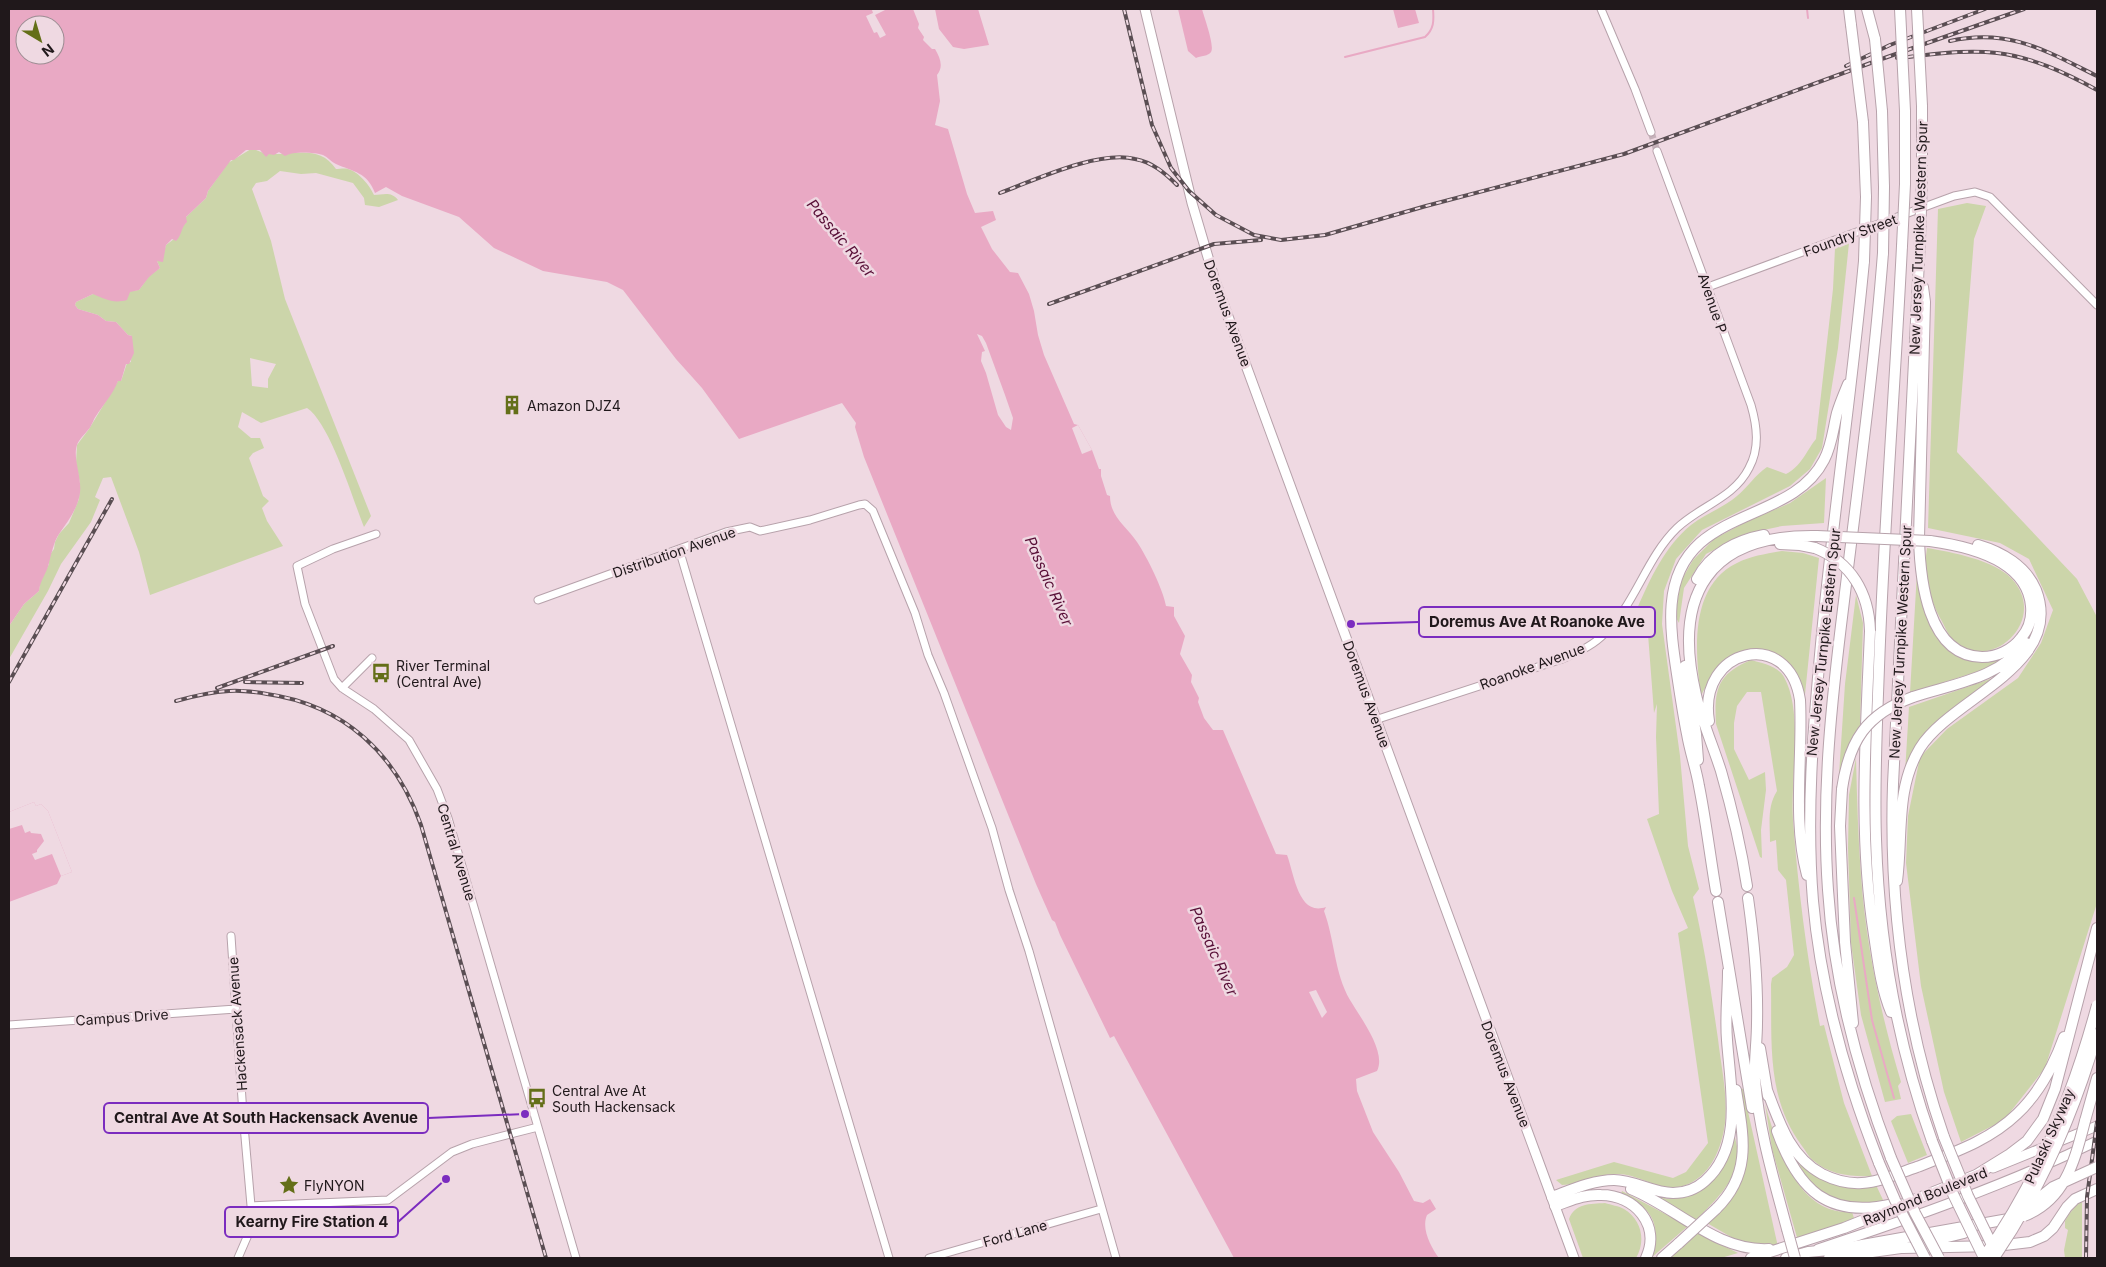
<svg xmlns="http://www.w3.org/2000/svg" width="2106" height="1267" font-family="Inter,sans-serif">
<style>
.green{fill:#ccd5aa;fill-rule:evenodd}
.water{fill:#e9a9c4;fill-rule:evenodd}
.pier{fill:#efd9e2}
.lines{fill:none;stroke-linecap:round;stroke-linejoin:round}
.stream{stroke:#e9a9c4;stroke-width:2}
.minor-tunnel{stroke:#c6b2ba;stroke-width:7;stroke-dasharray:7 3.5;stroke-linecap:butt}
.minor-casing{stroke:#b7a2ab;stroke-width:9}
.major-casing{stroke:#b7a2ab;stroke-width:11}
.highway-casing{stroke:#b7a2ab;stroke-width:12}
.minor{stroke:#fff;stroke-width:7}
.major{stroke:#fff;stroke-width:9}
.highway{stroke:#fff;stroke-width:10}
.rail-casing{stroke:#5a4e53;stroke-width:4}
.rail{stroke:#efd9e2;stroke-width:2;stroke-dasharray:5.5;stroke-linecap:butt}
.highway-bridge-casing{stroke:#b7a2ab;stroke-width:12;stroke-linecap:butt}
.highway-bridge{stroke:#fff;stroke-width:10}
.labels{text-anchor:middle;dominant-baseline:central;stroke-width:5;stroke-linejoin:round;paint-order:stroke}
.street-label{font-size:14px;fill:#20181b;stroke:#efd9e2}
.poi-label{font-size:14px;fill:#20181b;stroke:#efd9e2;text-anchor:start}
.water-label{font-size:15px;font-style:italic;fill:#580f37;stroke:#efd9e2}
.leader{fill:none;stroke:#7b2cbf;stroke-width:2}
.callout-dot{fill:#7b2cbf;stroke:#efd9e2;stroke-width:2}
.callout{fill:#efd9e2;stroke:#7b2cbf;stroke-width:2}
.callout-label{font-size:15px;text-anchor:middle;font-weight:bold;fill:#20181b}
</style>
<rect width="100%" height="100%" fill="#efd9e2"/>
<path class="green" d="M251 149C258 150 263 154 269 154 295 155 319 144 336 169 339 169 345 168 348 169 359 172 370 186 374 195 383 195 391 191 398 200L379 207 365 205 364 198 353 183 316 173 301 174 280 171 267 181 256 183 252 189 271 241 285 299 371 516 364 527C353 500 330 423 307 408L261 423 242 412 238 427 251 438H260L264 448 253 453 249 458 263 496 269 501 262 508 267 521 283 546 150 595 139 552 111 477 103 478 95 497 100 500 91 522 61 564 48 591 9 659V626L24 604 39 591 40 582 49 564V556L54 549 55 542 59 534 69 523 79 499 80 483 76 463 77 445 89 429 118 381H121L127 363 131 362 132 336 128 335 116 322 106 321 98 315 78 309 75 305 76 302 93 294 139 290 149 276 160 268 157 261 163 255 166 245 174 239 186 217 206 198 208 191 228 163ZM250 358 276 364 268 379V388L252 386Z
M1967 203 1986 206 1974 239 1957 452 2077 579 2097 617V903L2045 1068 2004 1120 1961 1142 1944 1092 1921 986 1906 863 1908 816 1920 757 1947 729 2018 678 2041 643 2053 610 2029 559 2000 543 1928 528 1938 209Z
M1849 243 1838 348 1822 448 1810 469 1790 486 1702 530 1676 559 1664 591 1662 624 1680 756 1688 846 1699 889 1693 897C1704 944 1711 991 1718 1039 1721 1066 1728 1095 1725 1123 1722 1148 1710 1178 1683 1186 1659 1193 1641 1174 1617 1174 1598 1173 1581 1185 1562 1185L1556 1180 1614 1162 1673 1178 1686 1172 1708 1143 1678 933 1688 928 1672 891 1647 819 1659 814 1656 737 1657 704 1654 713 1648 634 1637 609C1650 579 1665 546 1691 525 1705 514 1723 508 1737 496 1748 487 1755 475 1767 467L1786 474C1802 466 1806 451 1816 439L1833 289 1835 248Z
M1826 478 1824 523 1782 526 1745 534 1706 554 1684 588 1679 623 1675 616 1681 581 1693 560 1714 539 1746 522 1790 503Z
M1927 548C1951 552 1995 560 2012 579 2051 622 1986 678 1951 638 1947 633 1944 624 1940 618 1929 598 1923 570 1927 548Z
M1782 551 1803 553 1819 558 1804 704C1802 695 1801 682 1796 674 1790 663 1782 657 1771 653 1737 639 1714 669 1701 696 1695 652 1689 586 1737 563 1751 556 1766 554 1782 551Z
M1917 572 1936 634 1950 651 1971 661 1988 662 2015 653 1995 666 1910 693Z
M1856 595 1863 623 1860 727 1847 749 1838 790 1845 684Z
M1751 660C1762 663 1778 666 1784 677 1804 713 1790 779 1793 820 1798 889 1807 958 1820 1026L1824 1025 1844 1103 1872 1176C1853 1177 1829 1175 1814 1161 1809 1158 1806 1151 1802 1146 1766 1098 1772 1041 1771 984L1772 978 1787 967 1794 955 1786 880 1778 870 1776 840 1770 842C1770 823 1767 807 1777 791L1761 692H1747L1737 706 1734 723V749L1749 780 1765 772 1766 790 1761 830 1762 858 1760 857 1716 724C1714 690 1717 674 1751 660Z
M1996 677 1970 696 1905 773 1909 707Z
M1856 758C1857 797 1858 837 1861 876 1866 946 1881 1015 1901 1082L1898 1086 1901 1099 1885 1102 1861 1015 1851 943 1848 848 1849 795Z
M1739 1088 1743 1089 1778 1247 1738 1241 1707 1223 1737 1190 1746 1163Z
M1765 1104C1777 1145 1797 1216 1852 1212L1854 1218 1798 1241 1772 1149Z
M1911 1114 1927 1155 1908 1163 1891 1121 1897 1116Z
M1734 1132C1735 1139 1738 1148 1738 1155 1737 1182 1713 1202 1696 1220L1651 1196 1650 1192 1667 1199 1689 1196 1710 1183 1724 1164Z
M1799 1165H1803L1823 1178 1876 1185 1884 1202C1861 1205 1834 1205 1816 1188 1809 1182 1804 1173 1799 1165Z
M1622 1191 1688 1226 1651 1258C1662 1224 1653 1208 1621 1194Z
M2082 1199V1258H2065L2064 1250 2068 1230 2065 1228V1221L2069 1214Z
M1605 1203C1611 1205 1619 1206 1624 1209 1642 1220 1646 1241 1636 1258H1583L1569 1219C1575 1203 1590 1204 1605 1203Z
M1697 1233 1738 1253 1721 1258H1668Z"/>
<path class="water" d="M9 9H913L919 24 918 28 924 37 923 40 932 49H935C940 58 944 66 937 75L940 101 935 125 948 129 967 194 975 213 993 211 996 220 981 227 992 249 1010 272 1018 273 1029 294 1034 311 1038 335 1044 355 1074 424 1078 425 1092 450 1099 469H1101V476L1107 495 1110 496C1110 517 1127 527 1137 542 1147 557 1163 589 1166 606L1174 607V616L1185 636 1180 654 1192 675 1191 682 1199 698 1198 702 1204 718 1213 730H1223L1276 854 1287 855C1294 873 1298 917 1326 907L1324 911C1335 941 1334 972 1350 1000 1360 1017 1387 1052 1377 1071L1356 1079 1357 1091 1373 1132 1399 1172 1414 1201 1423 1203 1430 1199 1436 1209 1427 1215C1421 1229 1431 1247 1439 1258H1234L1114 1036 1110 1038 1060 935 1055 922 1052 920 1036 884 864 457 855 427 856 423 842 403 739 439 702 388 676 359 623 290 607 282 543 271 494 248 459 217 402 196 386 187 375 193C367 172 354 172 336 164 331 162 328 157 323 155 314 152 293 151 285 156L279 152 274 155 269 154 266 157 260 150H246L234 160H231L208 191 206 198 186 217 187 222C181 227 182 235 176 241L172 239 166 245 163 262 157 261 160 268 149 277 139 290 130 292 127 300C113 304 105 299 93 294L76 302 75 305 78 309 98 315 106 321 116 322 128 335 132 336 134 353 129 364H126L121 381H118C113 394 103 405 96 416 93 420 92 426 88 430 85 434 79 439 77 445 72 459 84 480 79 498 75 513 67 522 59 534 54 541 51 555 49 563 47 573 40 580 39 591L24 604 9 626ZM25 25H55V55H25Z
M935 9H978L989 45 964 49 953 47 939 29Z
M1178 9H1202C1204 17 1215 46 1211 52 1209 56 1200 56 1196 58L1188 51Z
M1393 9H1415L1419 23 1398 28Z
M34 802 36 806 41 804 48 811 72 872 61 876 57 884 9 902V812Z"/>
<path class="pier" d="M875 9H887L875 15 886 35 880 38 877 32 874 33 866 16 873 13 872 10Z
M977 334 982 336 986 343 1005 395 1013 418 1011 430 1006 427 998 415 986 373 981 361 982 352 985 351Z
M1078 425 1092 450 1082 454 1072 428Z
M34 802 36 806 41 804 48 811 72 872 61 876 52 854 35 860 32 854 37 852V850L44 841 41 834 31 833 30 831 25 833 22 825 9 829V812Z
M1316 990 1327 1012 1322 1018 1309 992Z"/>
<g class="lines">
<path class="stream" d="M1807 9 1808 18
M1345 57 1425 37C1434 29 1434 21 1433 9
M1854 898 1872 1020 1894 1098"/>
<path class="minor-tunnel" d="M1651 132 1657 151"/>
<defs>
<path id="minor" d="M1601 9 1635 89 1651 132
M1708 287 1954 196 1975 192 1990 197 2097 305
M376 534 333 549 297 566 305 604 334 679 342 688 374 709 409 740 437 789 448 818 576 1258
M679 549 889 1258
M538 600 726 532 750 527 760 531 810 520 859 505 865 504 873 511 915 613 928 655 944 693 992 828 1009 890 1029 951 1116 1258
M342 688 372 658
M1375 720 1562 659C1576 653 1590 647 1601 637 1635 607 1645 559 1677 528 1700 506 1734 498 1749 468 1760 448 1757 426 1751 405L1657 151
M231 936 243 1114 252 1217 251 1228 238 1258
M9 1025 236 1009
M251 1206 388 1200 452 1152 472 1144 538 1127
M929 1258 1101 1209"/>
<path id="major" d="M1145 9 1192 203 1215 281 1574 1258
M1993 1168 2097 1126
M1818 1249C1912 1218 2008 1184 2097 1141"/>
<path id="highway" d="M1849 9 1851 25
M1867 9 1875 39
M1922 106V177
M1882 111 1884 187
M1863 122 1866 197
M1905 184V111
M1920 240 1893 784C1889 905 1904 1022 1944 1137
M1902 246C1895 386 1884 526 1879 667 1877 724 1874 782 1876 839 1879 942 1897 1043 1932 1141
M1883 253C1874 369 1858 485 1844 601 1832 697 1821 793 1828 890 1834 983 1858 1072 1891 1158
M1864 261C1852 389 1833 516 1821 644 1813 730 1806 815 1813 901 1821 991 1846 1079 1879 1163
M1923 287 1925 302 1919 538C1920 578 1927 656 1982 657 1997 657 2012 650 2021 638 2029 629 2032 617 2031 606 2027 559 1967 546 1930 541
M1780 544 1800 545 1815 548
M1697 579C1710 553 1738 540 1764 535
M1870 631C1866 733 1858 834 1874 935 1878 961 1881 988 1891 1012
M1685 666 1696 734 1698 760
M1913 697C1952 684 1999 679 2026 643
M1709 721C1697 648 1789 626 1800 700 1803 758 1792 819 1807 875
M1842 789 1840 826 1845 942 1853 1023
M1897 881C1903 836 1895 789 1920 748 1952 697 2065 666 2036 590 2026 566 2002 552 1978 545
M1747 886C1741 847 1732 809 1721 771 1713 746 1702 721 1696 695 1672 594 1709 534 1817 536
M1716 891C1710 856 1706 821 1699 786 1696 768 1690 752 1687 734 1683 714 1680 694 1677 674 1670 629 1662 577 1700 543 1738 510 1800 507 1824 460 1832 445 1833 429 1837 413 1840 403 1844 394 1848 384
M1748 898C1754 940 1758 981 1757 1023 1757 1042 1754 1061 1755 1080 1759 1131 1774 1180 1787 1229
M1718 902 1752 1108
M1760 1048 1768 1096
M1767 1090C1779 1122 1790 1157 1822 1174 1834 1180 1848 1184 1862 1183 1881 1182 1899 1173 1917 1167 1952 1153 1989 1141 2017 1114 2039 1093 2054 1065 2064 1037
M2085 1121 2097 1078
M1777 1131C1798 1190 1828 1219 1893 1204
M1631 1189C1676 1207 1717 1252 1769 1249
M1552 1197C1571 1190 1593 1180 1614 1180 1634 1180 1653 1193 1673 1193 1685 1193 1696 1189 1705 1181 1744 1147 1730 1085 1727 1040 1725 1017 1728 994 1728 971
M1555 1206C1570 1201 1584 1194 1601 1195 1635 1195 1661 1225 1646 1258
M1716 1209C1753 1173 1743 1135 1736 1090
M1927 1242 1964 1233
M1903 1248 1996 1246 2030 1242 2044 1236 2053 1228 2067 1207 2075 1199 2097 1189
M1662 1258 1679 1243
M1751 1258 1844 1228 1976 1175 2010 1154 2027 1141 2043 1119 2055 1089 2097 928
M1786 1258 1808 1252 1840 1249 2014 1218
M1829 1258 1908 1247"/>
</defs>
<use href="#minor" class="minor-casing"/>
<use href="#major" class="major-casing"/>
<use href="#highway" class="highway-casing"/>
<use href="#minor" class="minor"/>
<use href="#major" class="major"/>
<use href="#highway" class="highway"/>
<defs>
<path id="rail" d="M1124 9 1152 125 1171 168 1189 191 1216 215 1254 235 1281 240 1325 235 1426 206 1624 154 1876 61 2024 9
M1950 41C2010 28 2046 51 2097 76
M1897 58C1930 55 1964 49 1997 53 2032 57 2066 73 2097 90
M1846 66 1890 45 1985 9
M1000 193C1035 180 1098 150 1135 159 1152 162 1165 173 1177 185
M1049 304 1214 244 1261 240
M9 682 112 499
M245 682 302 683
M217 688 333 646
M176 701C194 696 211 692 229 691 242 690 255 692 267 694 344 705 396 754 421 825L546 1258
M2086 1258 2087 1197 2097 1122"/>
</defs>
<use href="#rail" class="rail-casing"/>
<use href="#rail" class="rail"/>
<defs>
<path id="highway-bridge" d="M1900 9 1905 111
M1917 9 1922 106
M1851 25 1863 122
M1875 39 1882 111
M1920 240 1922 177
M1902 246 1905 184
M1883 253 1884 187
M1864 261 1866 197
M1817 536 1930 541
M1815 548C1851 562 1869 593 1870 631
M1842 789C1849 741 1866 714 1913 697
M1944 1137 1968 1196 1994 1249
M1932 1141 1953 1194 1984 1258
M1891 1158 1915 1213 1939 1258
M1879 1163 1895 1200 1925 1258
M2029 1206 2053 1187 2097 1167
M2024 1216C2066 1200 2075 1159 2085 1121
M1787 1229 1795 1258
M1679 1243 1716 1209
M1983 1258C2037 1182 2073 1095 2097 1005
M1994 1258C2041 1189 2074 1114 2097 1034"/>
</defs>
<use href="#highway-bridge" class="highway-bridge-casing"/>
<use href="#highway-bridge" class="highway-bridge"/>
</g>
<defs>
<symbol id="building-bare" viewBox="-9 -9 18 18"><path d="M-4-6H4V6H1V3H-1V6H-4ZM-2.5-4.3h1.7v1.8h-1.7ZM.8-4.3h1.7v1.8H.8ZM-2.5-1h1.7V.8h-1.7ZM.8-1h1.7V.8H.8Z" fill="#646f18" stroke="#efd9e2" stroke-width="2.5" paint-order="stroke"/></symbol>
<symbol id="bus-bare" viewBox="-9 -9 18 18"><path d="M-5-6H5V4H4V6H2V4H-2V6H-4V4H-5ZM-3.5-4V0h7V-4ZM-3.5 1.2v1.5H-2V1.2ZM2 1.2v1.5H3.5V1.2Z" fill="#646f18" stroke="#efd9e2" stroke-width="2.5" paint-order="stroke"/></symbol>
<symbol id="sight-bare" viewBox="-9 -9 18 18"><path d="M0-6L1.8-2.2L6-1.7L2.9 1.2L3.7 5.4L0 3.3L-3.7 5.4L-2.9 1.2L-6-1.7L-1.8-2.2Z" fill="#646f18" stroke="#efd9e2" stroke-width="2.5" paint-order="stroke"/></symbol>
</defs>
<g fill-rule="evenodd">
<use href="#building-bare" x="498" y="391" width="28" height="28"/>
<use href="#bus-bare" x="367" y="659" width="28" height="28"/>
<use href="#bus-bare" x="523" y="1084" width="28" height="28"/>
<use href="#sight-bare" x="275" y="1171" width="28" height="28"/>
</g>
<g class="labels">
<g class="street-label">
<text transform="translate(1850 235) rotate(-20)">Foundry Street</text>
<text transform="translate(1918 238) rotate(-88)">New Jersey Turnpike Western Spur</text>
<text transform="translate(1713 303) rotate(71)">Avenue P</text>
<text transform="translate(1228 313) rotate(70)">Doremus Avenue</text>
<text transform="translate(674 552) rotate(-19)">Distribution Avenue</text>
<text transform="translate(1823 642) rotate(-84)">New Jersey Turnpike Eastern Spur</text>
<text transform="translate(1900 642) rotate(-87)">New Jersey Turnpike Western Spur</text>
<text transform="translate(1532 666) rotate(-20)">Roanoke Avenue</text>
<text transform="translate(1367 694) rotate(70)">Doremus Avenue</text>
<text transform="translate(457 852) rotate(73)">Central Avenue</text>
<text transform="translate(122 1017) rotate(-4)">Campus Drive</text>
<text transform="translate(237 1024) rotate(-94)">Hackensack Avenue</text>
<text transform="translate(1506 1074) rotate(69)">Doremus Avenue</text>
<text transform="translate(2049 1136) rotate(-66)">Pulaski Skyway</text>
<text transform="translate(1925 1196) rotate(-22)">Raymond Boulevard</text>
<text transform="translate(1015 1233) rotate(-16)">Ford Lane</text>
</g>
<g class="poi-label">
<text x="527" y="405">Amazon DJZ4</text>
<text x="396" y="665">River Terminal<tspan x="396" dy="16">(Central Ave)</tspan></text>
<text x="552" y="1090">Central Ave At<tspan x="552" dy="16">South Hackensack</tspan></text>
<text x="304" y="1185">FlyNYON</text>
</g>
<g class="water-label">
<text transform="translate(841 238) rotate(50)">Passaic River</text>
<text transform="translate(1049 581) rotate(66)">Passaic River</text>
<text transform="translate(1214 951) rotate(66)">Passaic River</text>
</g>
</g>
<path class="leader" d="M1351 624L1419 622M525 1114L428 1118M446 1179L398 1222"/>
<g class="callout-dot">
<circle cx="1351" cy="624" r="5"/>
<circle cx="525" cy="1114" r="5"/>
<circle cx="446" cy="1179" r="5"/>
</g>
<g class="callout">
<rect x="1419" y="607" width="236" height="30" rx="5"/>
<rect x="104" y="1103" width="324" height="30" rx="5"/>
<rect x="225" y="1207" width="173" height="30" rx="5"/>
</g>
<g class="callout-label">
<text x="1537" y="627">Doremus Ave At Roanoke Ave</text>
<text x="266" y="1123">Central Ave At South Hackensack Avenue</text>
<text x="312" y="1227">Kearny Fire Station 4</text>
</g>
<rect width="2106" height="1267" fill="none" stroke="#20181b" stroke-width="20"/>
<g transform="translate(40 40) rotate(142)"><circle r="24" fill="#efd9e2" stroke="#9c8c92"/>
<path d="M0-4L9 19L0 12L-9 19Z" fill="#646f18"/>
<text y="-8" font-size="14" font-weight="bold" text-anchor="middle" fill="#20181b">N</text>
</g>
</svg>
